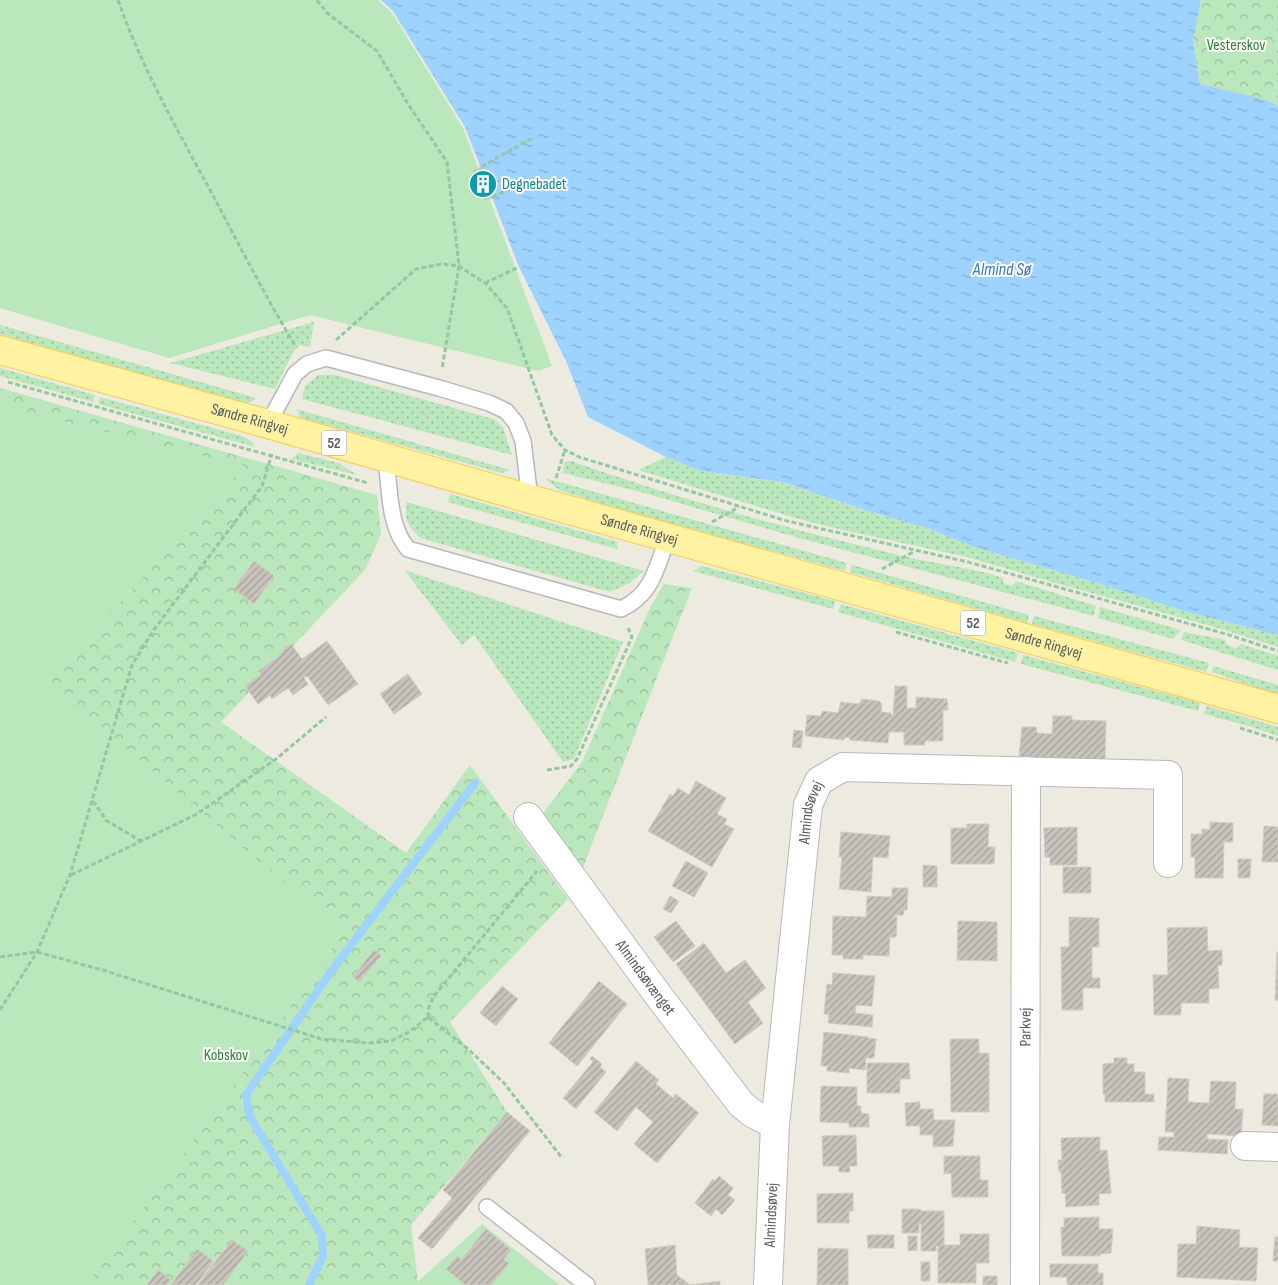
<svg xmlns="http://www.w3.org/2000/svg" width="1278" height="1285" font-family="'Sofia Sans Condensed',sans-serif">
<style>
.grass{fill:url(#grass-dots)}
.forest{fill:url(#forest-crowns)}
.park{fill:#bae7bb}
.water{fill:url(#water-ripples)}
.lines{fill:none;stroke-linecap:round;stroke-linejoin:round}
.stream{stroke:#9ed2ff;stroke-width:8}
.building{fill:url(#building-hatch);stroke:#d2ccbe}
.lane-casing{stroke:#b6b8be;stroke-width:18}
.street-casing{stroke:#b6b8be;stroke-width:30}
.primary-casing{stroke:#f9cd4d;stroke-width:30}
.path{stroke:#93c8a3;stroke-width:3;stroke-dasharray:5 2.5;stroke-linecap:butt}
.lane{stroke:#fff;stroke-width:15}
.street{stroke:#fff;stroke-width:28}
.primary{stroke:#fff2a3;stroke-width:28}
.labels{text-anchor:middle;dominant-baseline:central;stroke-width:4;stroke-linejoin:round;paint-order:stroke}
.shield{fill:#fff;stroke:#8b8e91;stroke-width:1}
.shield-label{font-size:15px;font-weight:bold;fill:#595d62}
.park-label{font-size:16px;fill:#2e8335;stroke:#fff}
.culture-label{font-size:16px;fill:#0d838f;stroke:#fff;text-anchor:start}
.street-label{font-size:16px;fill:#595d62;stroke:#fff}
.water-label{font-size:18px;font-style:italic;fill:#3877bf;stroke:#fff}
</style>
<defs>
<pattern id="grass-dots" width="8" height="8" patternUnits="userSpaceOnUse" patternTransform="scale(1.25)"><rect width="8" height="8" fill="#bae7bb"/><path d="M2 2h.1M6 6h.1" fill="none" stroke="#9abe9b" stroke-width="1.8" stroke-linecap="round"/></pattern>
<pattern id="forest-crowns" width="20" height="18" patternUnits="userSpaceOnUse" patternTransform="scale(1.25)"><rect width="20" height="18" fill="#bae7bb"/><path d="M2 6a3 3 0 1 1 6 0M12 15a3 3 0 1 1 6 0" fill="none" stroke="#9abe9b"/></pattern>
<pattern id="water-ripples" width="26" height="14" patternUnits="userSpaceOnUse" patternTransform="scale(1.25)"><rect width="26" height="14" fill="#9ed2ff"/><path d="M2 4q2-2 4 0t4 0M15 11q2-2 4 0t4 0" fill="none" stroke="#84aed2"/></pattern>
<pattern id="building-hatch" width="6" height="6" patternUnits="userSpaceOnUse" patternTransform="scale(1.25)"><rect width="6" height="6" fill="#c8c4bd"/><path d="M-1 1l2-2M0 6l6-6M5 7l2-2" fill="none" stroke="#a5a29d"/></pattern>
</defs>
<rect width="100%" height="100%" fill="#edeae0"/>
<path class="grass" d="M314 322 310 347 300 345 293 352 275 389 170 363Z
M0 325 256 398 251 402 244 404 0 334Z
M0 368 95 395 93 402 0 376Z
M318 375H335L494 419 503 427 512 455 302 399 305 386Z
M100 397 242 436 251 441 255 447 98 404Z
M296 409 510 470 502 473 301 418Z
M298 453 339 463 357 475 291 459Z
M666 457 701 471 781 482 868 511 927 528 974 547 1104 585 1184 611 1278 635V647L1211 626 1052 582 967 557 834 528 792 517 638 470Z
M571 461C681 500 794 530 907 557 939 565 972 567 1003 578V583L1012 586 1016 581 1096 606 1094 616 799 538 641 492 563 473 564 462Z
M545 478 847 563 845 571 622 510 559 490Z
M450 494 618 542 617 549 448 502Z
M407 502 644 571 630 583 610 592 420 538C407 524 404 521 407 502Z
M852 565 1029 615 1027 623 850 572Z
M702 566 835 601 833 609 693 571Z
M404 570 623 642 574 759 563 762 474 635 462 645Z
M841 604 1018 653 1015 662 838 612Z
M1100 607 1181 630 1173 639 1098 618Z
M1034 616 1209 663 1206 672 1032 624Z
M1184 632 1226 640V644L1236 649 1241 644 1278 656V670L1181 640Z
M1023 655 1200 703 1198 711 1021 664Z
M1213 666 1278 685V695L1212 672Z
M1207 706 1278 727V736L1252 727 1204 714Z"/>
<path class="forest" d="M1201 0H1278V106L1267 100 1200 84 1193 42Z
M0 388 377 495 381 534 365 570 221 722 406 853 470 765 568 899 450 1022 507 1112 411 1225 418 1282 414 1285H0Z
M664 584 692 588 581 872 541 816 582 762 650 608Z"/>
<path class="park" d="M0 0H378L392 13 463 128 552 366 539 371 310 315 169 358 0 308Z
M0 406 245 466 48 682 344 933 166 1179 86 1285H0Z
M482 1224 560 1285H414Z"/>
<path class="water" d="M381 0H1201L1193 42 1200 84 1267 100 1278 106V635L1184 611 1104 585 974 547 927 528 868 511 782 482 701 471 666 457 588 417 566 361 519 267 465 127 393 11Z"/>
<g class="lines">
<path class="stream" d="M309 1285 323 1256 322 1236 250 1117 246 1095 332 970 475 783"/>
</g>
<path class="building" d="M481 167 493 197 485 201 473 171Z
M254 561 274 576 254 604 234 589Z
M327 641 358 684 328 705 307 676 304 678 308 684 293 695 288 688 272 699 270 695 258 704 245 686 261 675 258 671 281 655 280 654 282 652 284 653 282 650 291 644 302 659Z
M408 674 422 694 394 714 380 694Z
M895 686H907V708H916V697L947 699 948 710H943V741H925V745H904V732H889L888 743 850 740V738L845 737 844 740 805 736 807 715 821 716 822 711 838 713 841 702 859 704 862 699 879 701 882 704 881 712 891 713V715H893Z
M1053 716H1072V720L1106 721 1105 760 1019 757 1022 727H1036L1037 733 1052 734Z
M794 730 803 731 801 748 792 747Z
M696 781 726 798 717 814 727 819 724 824 734 829 712 867 648 831 670 794 673 796 678 788 689 795Z
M1210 822 1233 823V842H1224L1223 878H1195V857H1191V834H1202V829L1210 830Z
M967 824H989L988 847H995L994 864H951V828H967Z
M1264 826 1278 827V862H1262Z
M1077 827V865H1050V857H1045L1044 828Z
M841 832 890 836 888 858 873 857 871 892 839 889 842 857H839Z
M1238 859H1251L1250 878H1238Z
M686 861 708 873 694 897 672 886Z
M923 865 937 866V887H923Z
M1063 867H1091V893H1063Z
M892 888H908L907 910H904L903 915H895V917H897L896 937H890L889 956 863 955V959H843V955H832L833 916 866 917 867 896 892 897Z
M670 896 679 901 671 913 663 909Z
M1069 917 1099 918V947H1092V978H1100V988H1083V1010H1062L1061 947H1069Z
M676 921 695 946 673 962 654 937Z
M958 921 997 922V961L957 960Z
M1207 927 1208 951 1222 950V965H1218L1219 988 1209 989V1003H1181V1015H1154L1153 975H1168L1167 928Z
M704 943 726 973 745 960 766 988 748 1002 763 1023 735 1044 676 964Z
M374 950 381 956 359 982 353 977Z
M1277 952H1278V1001L1275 1000Z
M833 973 875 976 872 1006 856 1005 855 1013 873 1015 872 1027 828 1023 829 1015 824 1014 827 984 832 985Z
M599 981 627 1004 577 1066 549 1043Z
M502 986 518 999 496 1026 480 1013Z
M824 1032 868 1037V1038L876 1039 874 1058H866L865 1070 849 1068V1073L827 1071V1066H821Z
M950 1039H979V1053H989V1112H951Z
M592 1056 602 1064 600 1067 606 1072 576 1109 563 1098 593 1062 590 1059Z
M1114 1058H1127V1064H1134V1072H1145V1094H1154V1102H1105V1094H1103V1064L1114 1063Z
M636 1061 659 1080 656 1084 673 1098 676 1094 699 1113 657 1163 634 1144 653 1122 636 1107 617 1131 594 1112Z
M867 1063H909L910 1079H900V1093H867Z
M1168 1078 1189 1079 1188 1102 1209 1103 1211 1081 1236 1082 1235 1109H1243L1241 1136 1207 1134V1139L1228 1140 1227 1154 1158 1150 1159 1137H1174V1132H1165Z
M821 1086 857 1087V1106H861V1113L869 1114V1127H849V1123L820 1122Z
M1264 1094H1278V1126L1262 1125Z
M920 1102V1109H933L934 1120H955L953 1146 933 1147V1135H920V1126H906L905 1103Z
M507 1112 530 1131 432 1249 418 1238 452 1198 443 1190Z
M856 1135 857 1166H849L850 1172H839V1166H823L822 1136Z
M1100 1137V1151L1107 1150 1111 1193 1099 1194V1205L1066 1207 1065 1193 1062 1194 1061 1171 1059 1172 1058 1160H1062L1061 1138Z
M944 1156H980V1180H988V1197H952L951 1173 944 1174Z
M719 1176 733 1188 728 1195 735 1200 722 1215 716 1209 711 1216 695 1203 713 1179 715 1181Z
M853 1193V1211H849V1223H817V1194Z
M902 1209H920L921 1211H944V1245H960V1234H989V1263H976V1283H938V1246H936V1251H921V1223L919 1224V1233H902Z
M1099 1217V1229H1113L1111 1253 1100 1254V1256H1062L1061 1227H1064V1218Z
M1197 1226 1240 1230 1239 1247 1258 1248 1256 1281 1177 1277 1178 1244H1196Z
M486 1229 511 1250 504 1259 509 1264 491 1285H465L446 1269 458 1256 461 1260Z
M867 1235H894V1248H868Z
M908 1236H917V1250L908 1251Z
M1275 1237H1278V1261H1273Z
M232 1240 248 1251 223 1285H198Z
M675 1245 677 1275 690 1285 720 1281V1285H648L645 1249Z
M818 1248 848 1249V1285H817Z
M197 1249 213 1261 196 1285H171Z
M921 1262H930V1281H921Z
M1050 1264H1098V1273H1103V1285H1067V1277H1050Z
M158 1270 171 1280 167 1285H147Z
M983 1276H997V1285H983Z"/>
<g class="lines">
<defs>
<path id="lane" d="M268 424 295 374 307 364 326 358 439 388 489 403 506 411 516 423 523 441 530 499
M386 459C390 487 388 526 408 549L621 609C653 594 656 568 668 537
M487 1207 587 1285"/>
<g id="street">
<path id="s1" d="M528 817 658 995 741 1104 752 1113 775 1125"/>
<path d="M1245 1146 1278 1147"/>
<path id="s2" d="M768 1285 775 1125 808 805 819 781 843 767 1168 775V863"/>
<path id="s3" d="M1025 1285 1026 771"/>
</g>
<g id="primary">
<path id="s4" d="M0 350 268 424 530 499 1278 709"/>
</g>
</defs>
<use href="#lane" class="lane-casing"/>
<use href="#street" class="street-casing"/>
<use href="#primary" class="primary-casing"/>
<path class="path" d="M118 0C140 63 173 122 205 181 235 236 263 293 296 347
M317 0 327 13 377 51 408 104 447 162 459 266 442 369
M524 182 493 197 481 167 532 138
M485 283 519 267
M336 340 416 269 441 264 459 266 485 283 507 308 552 435 565 450 579 457 787 521 968 562 1226 634 1278 651
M8 382 368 483
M556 478 565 450
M712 522 739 507
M882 569 915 551
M896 632 1008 663
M1240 728 1278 740
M547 770 571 766 577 759 632 637 628 628
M93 801 107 821 141 841
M71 875 197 814 276 759 326 717
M0 957 37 952 106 971 321 1039 369 1043 391 1041 409 1032 428 1017 468 1049 504 1083 562 1158
M0 1010 37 952 70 875 132 665 153 631 262 486 272 454
M428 1017 429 1007 434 996 537 871"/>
<use href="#lane" class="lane"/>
<use href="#street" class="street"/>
<use href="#primary" class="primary"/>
</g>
<defs>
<symbol id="building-disc" viewBox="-11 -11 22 22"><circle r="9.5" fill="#0f9aa8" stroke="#fff"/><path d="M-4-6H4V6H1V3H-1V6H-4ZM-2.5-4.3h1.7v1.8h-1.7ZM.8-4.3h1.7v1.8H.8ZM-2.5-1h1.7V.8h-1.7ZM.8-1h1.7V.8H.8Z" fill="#fff"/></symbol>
</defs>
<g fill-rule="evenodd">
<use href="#building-disc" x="467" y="168" width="32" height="32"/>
</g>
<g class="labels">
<g class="shield">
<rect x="321.5" y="430.5" width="25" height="25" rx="4"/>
<rect x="960.5" y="610.5" width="25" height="25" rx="4"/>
</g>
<g class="shield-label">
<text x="334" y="443">52</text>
<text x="973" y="623">52</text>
</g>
<g class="park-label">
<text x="1236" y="45">Vesterskov</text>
<text x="226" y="1055">Kobskov</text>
</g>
<g class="culture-label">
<text x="502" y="184">Degnebadet</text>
</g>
<g class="street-label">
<text stroke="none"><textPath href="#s4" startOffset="259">Søndre Ringvej</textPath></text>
<text stroke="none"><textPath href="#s4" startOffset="664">Søndre Ringvej</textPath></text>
<text stroke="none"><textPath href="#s4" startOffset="1084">Søndre Ringvej</textPath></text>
<text stroke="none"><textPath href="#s2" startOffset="475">Almindsøvej</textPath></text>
<text stroke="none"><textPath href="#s1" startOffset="199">Almindsøvænget</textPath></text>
<text stroke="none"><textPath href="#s3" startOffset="258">Parkvej</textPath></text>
<text stroke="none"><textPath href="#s2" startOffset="70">Almindsøvej</textPath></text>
</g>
<g class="water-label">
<text x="1002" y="269">Almind Sø</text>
</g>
</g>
</svg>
